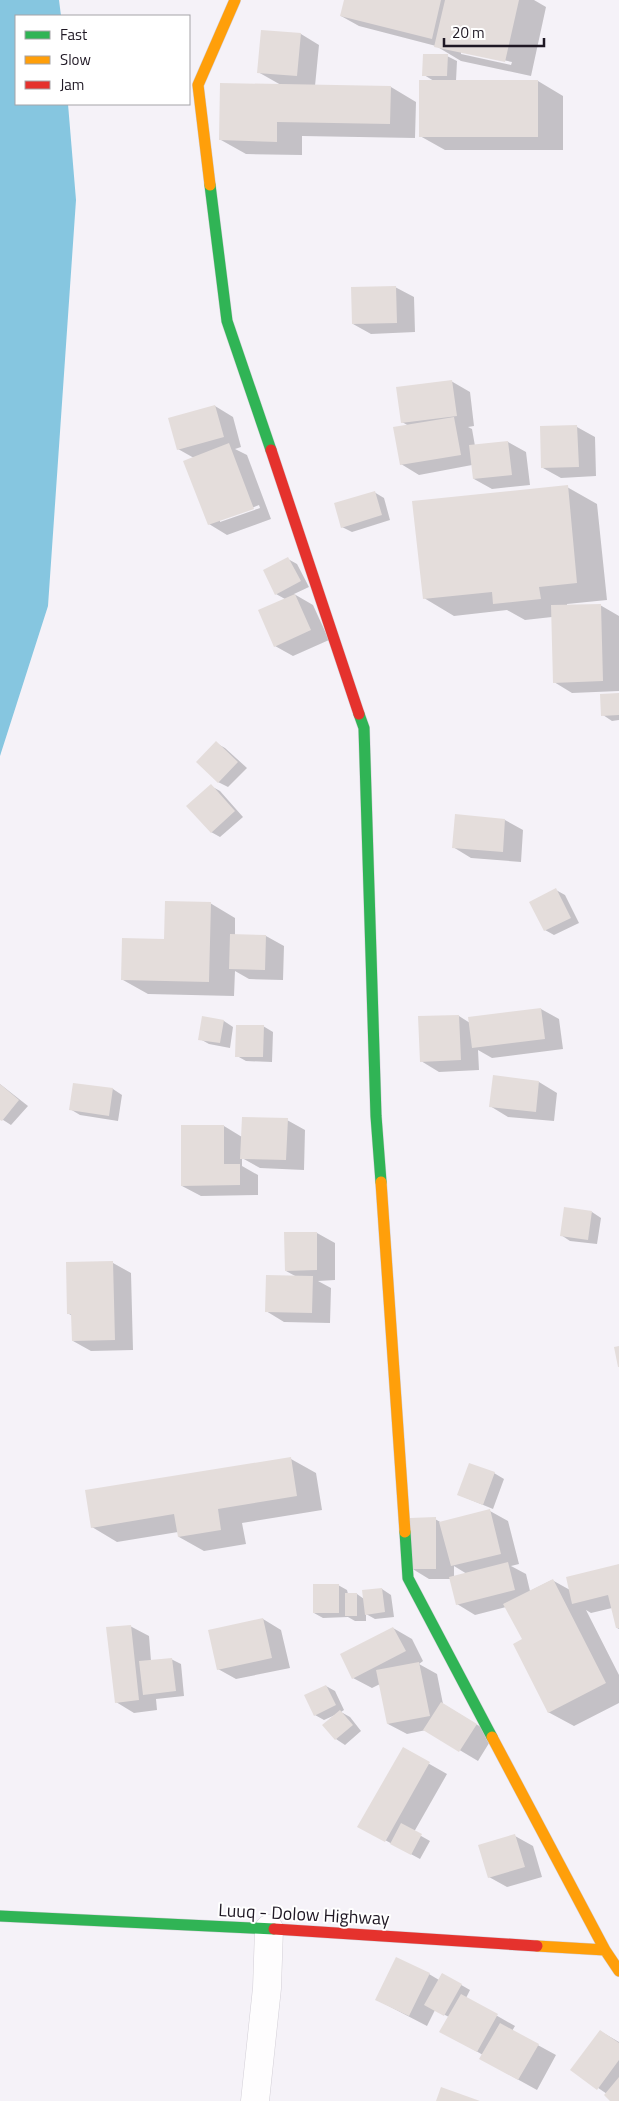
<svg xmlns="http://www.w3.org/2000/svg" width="619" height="2101" font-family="'Titillium Web',sans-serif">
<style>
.water{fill:#86c6e0}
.shadow{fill:#0003;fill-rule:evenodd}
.building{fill:#e4dddb}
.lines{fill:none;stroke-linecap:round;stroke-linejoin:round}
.street-casing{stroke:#d3cfd7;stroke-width:29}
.fast-casing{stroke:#d3cfd7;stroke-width:12}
.slow-casing{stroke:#d3cfd7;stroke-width:12}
.jam-casing{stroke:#d3cfd7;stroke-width:12}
.street{stroke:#fefdfe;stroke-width:28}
.fast{stroke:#30b455;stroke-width:11}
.slow{stroke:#ff9f0a;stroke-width:11}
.jam{stroke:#e5322d;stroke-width:11}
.labels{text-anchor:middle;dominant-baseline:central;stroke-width:4;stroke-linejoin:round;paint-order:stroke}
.street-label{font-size:18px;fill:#1f1824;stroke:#fff}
</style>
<rect width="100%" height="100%" fill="#f5f2f8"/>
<path class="water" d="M0 0H59L61 16H16V104H68L76 200 48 606 0 756Z"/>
<path class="shadow" d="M345 0H534L546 7 531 76 461 61 436 46 359 26 341 16ZM461 51 512 62 511 65 461 54Z
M262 31 301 34 319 45 315 86 391 87 416 102 415 138 302 136V155L246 154 221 140 281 85 258 72Z
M447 56 457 61 456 81H538L563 96V150H445L420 136 434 81 424 75Z
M395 287 414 297 415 332 371 334 353 324Z
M451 381 470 392 474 426 468 427 472 429 475 446 508 442 526 452 530 485 492 489 474 479 472 465 419 475 401 464 409 426 402 422Z
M215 406 233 417 241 447 235 449 247 455 271 519 227 535 209 524 194 458 178 449ZM259 505 260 508 220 522V520Z
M577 427 595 437 596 476 561 478 543 468Z
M567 487 597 504 607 600 567 604V606L600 605 619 616V691L572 693 554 682 552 617 525 620 507 610 454 616 424 598Z
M374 492 384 498 390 520 352 532 342 527Z
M288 559 297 564 309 587 294 594 313 605 329 640 293 656 275 646 285 599 276 594Z
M619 694V720L612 721 603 715Z
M216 743 225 748 247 768 228 787 218 782Z
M211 786 220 791 243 817 220 837 211 832Z
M456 816 505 820 523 830 521 862 471 858 453 847Z
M556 890 565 895 579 923 554 935 545 930Z
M210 903 235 918V935L266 936 284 946 283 980 249 979 235 971 234 996 148 994 123 980Z
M541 1009 559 1019 563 1049 492 1058 478 1050 479 1070 439 1072 421 1061 419 1018 459 1016 470 1023Z
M203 1018 224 1021 233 1027 230 1048 209 1044 200 1039Z
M263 1026 273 1032 272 1062 246 1061 237 1056Z
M539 1082 557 1093 554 1121 508 1117 490 1106Z
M0 1084 28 1106 11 1125 0 1118Z
M74 1084 113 1089 122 1095 118 1121 80 1115 70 1109Z
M287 1120 305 1130 304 1170 260 1168 242 1158V1166L258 1175V1195L201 1196 182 1186V1126H224L242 1137Z
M592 1212 601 1218 597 1244 570 1241 561 1235Z
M317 1233 335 1243V1280L318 1281 331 1288 330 1323 284 1322 266 1311 297 1277 286 1271Z
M113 1263 131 1273 133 1350 91 1351 73 1341V1316L69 1314 68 1264Z
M291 1459 316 1473 322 1510 242 1523 246 1544 204 1551 179 1537 178 1532 117 1542 92 1527Z
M494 1473 504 1479 493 1509 459 1495Z
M490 1511 508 1521 519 1564 511 1566 526 1574 530 1591 552 1580 570 1590 619 1565V1629L617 1628 612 1608 591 1613 586 1610 619 1675V1703L574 1726 548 1712 524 1640 506 1607 475 1615 457 1604 451 1579H429L411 1568 435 1519 442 1523ZM454 1566 467 1574 454 1577Z
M338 1585 347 1590 348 1594H357L364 1599 382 1589 391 1595 394 1617 375 1619 366 1614V1621H355L348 1617 323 1618 314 1613Z
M263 1619 281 1630 290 1668 236 1679 218 1669Z
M130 1626 149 1636 151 1661 171 1659 181 1664 184 1696 156 1699 157 1710 134 1713 116 1702Z
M393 1628 412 1639 423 1661 419 1664 437 1674 443 1704 494 1735 478 1761 426 1730 407 1734 388 1724 380 1684 372 1688 353 1678Z
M326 1686 335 1691 344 1710 341 1712 350 1717 361 1731 345 1745 336 1739 335 1715 324 1720 315 1715Z
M403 1749 447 1774 414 1832 430 1841 420 1859 359 1826Z
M515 1836 533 1846 542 1877 507 1887 489 1877Z
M429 1974 439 1980 442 1974 470 1990 466 1998 515 2026 512 2031 556 2055 537 2090 499 2069 483 2055 441 2031 449 2017 435 2010 427 2026 377 2000Z
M600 2031 619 2042V2101H612L607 2094 572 2070Z"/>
<path class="building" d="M344 0H441L432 39 340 16Z
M445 0H519L505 62 434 47Z
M261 30 301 33 297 76 257 73Z
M423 54H448L447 76H422Z
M419 80H538V137H419Z
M220 83 391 86 390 124 277 122V142L219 140Z
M396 286 397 323 352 324 351 287Z
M452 380 457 416 401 423 396 387Z
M215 405 224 437 177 450 168 418Z
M454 417 461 455 400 465 393 427Z
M577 425 579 467 541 468 540 426Z
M508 441 512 475 473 479 469 445Z
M229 443 254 509 208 525 183 461Z
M568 485 577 583 539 587 541 599 493 604 492 592 423 599 412 501Z
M375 491 382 515 341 528 334 503Z
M288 557 301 581 275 595 263 570Z
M295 594 311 630 274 647 258 610Z
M601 604 603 681 553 683 551 605Z
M619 693V715L601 716 600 694Z
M216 741 238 762 218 783 196 762Z
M211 784 235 811 211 833 186 806Z
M455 814 505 819 503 852 452 848Z
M556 888 571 918 544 931 529 902Z
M165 901 211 902 209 982 121 980 122 938 164 939Z
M230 934 266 935 265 970 229 969Z
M541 1008 545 1039 472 1048 468 1017Z
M459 1015 461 1060 420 1062 418 1016Z
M202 1016 224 1020 220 1043 198 1040Z
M236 1025H264L263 1057H235Z
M493 1075 539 1081 536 1112 489 1107Z
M73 1083 113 1088 109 1116 69 1110Z
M0 1084 19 1100 2 1121 0 1120Z
M242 1117 288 1118 286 1160 240 1159Z
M181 1125H224V1164H240V1185L181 1186Z
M564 1207 592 1211 588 1240 560 1236Z
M284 1232H317V1270L285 1271Z
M113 1261 115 1340 72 1341 71 1314H67L66 1262Z
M266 1275 313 1276 312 1313 265 1312Z
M619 1346V1367H618L614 1347Z
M291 1457 297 1496 218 1509 221 1530 178 1537 174 1514 91 1528 85 1490Z
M469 1463 495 1472 483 1505 457 1495Z
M490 1509 501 1554 451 1566 439 1522Z
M436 1517V1569H410V1518Z
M508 1562 515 1590 456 1605 449 1577Z
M619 1564V1628H616L608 1595 572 1604 566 1577Z
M553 1579 606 1683 548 1713 513 1644 522 1639 503 1604Z
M313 1584H339V1613H313Z
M382 1588 385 1612 365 1615 362 1590Z
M345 1593H357V1616H345Z
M263 1618 272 1658 217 1670 208 1630Z
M131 1625 139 1700 115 1703 106 1627Z
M393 1627 406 1651 352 1679 340 1654Z
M172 1658 176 1691 143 1695 139 1661Z
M419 1662 430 1716 387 1724 376 1670Z
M326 1685 336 1705 314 1716 304 1695Z
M441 1702 477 1724 459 1752 423 1730Z
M340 1710 353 1725 335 1740 322 1725Z
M403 1747 430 1762 385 1842 357 1827Z
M401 1823 422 1834 411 1855 390 1844Z
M515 1834 525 1867 488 1878 478 1845Z
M396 1957 430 1973 409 2016 375 2000Z
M442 1973 462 1984 444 2016 424 2005Z
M461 1994 498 2014 477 2052 439 2032Z
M500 2023 539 2044 518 2080 479 2059Z
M600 2030 619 2043V2060L597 2090 570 2070Z
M619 2077V2101H610L604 2095Z
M441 2087 480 2101H436Z"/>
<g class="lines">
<defs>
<path id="street" d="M255 2101 267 1988 269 1929"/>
<path id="fast" d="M210 185 227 321 271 450
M359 714 364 728 376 1116 381 1182
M405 1532 408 1578 492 1737
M0 1916 274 1929"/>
<path id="slow" d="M210 185 198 85 235 0
M381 1182 405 1532
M492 1737 605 1950
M537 1946 605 1950 619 1971"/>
<path id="jam" d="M271 450 359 714
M274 1929 537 1946"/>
</defs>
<use href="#street" class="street-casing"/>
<use href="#fast" class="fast-casing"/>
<use href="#slow" class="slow-casing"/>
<use href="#jam" class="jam-casing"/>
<use href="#street" class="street"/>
<use href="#fast" class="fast"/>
<use href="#slow" class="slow"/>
<use href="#jam" class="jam"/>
</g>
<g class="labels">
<g class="street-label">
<text transform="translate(304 1914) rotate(3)">Luuq - Dolow Highway</text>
</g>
</g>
<rect x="15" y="15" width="175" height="90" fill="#ffffff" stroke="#a5a3a7"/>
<rect x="25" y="31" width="25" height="8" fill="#30b455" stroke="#a5a3a7"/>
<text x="60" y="40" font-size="15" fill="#1f1824">Fast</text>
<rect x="25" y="56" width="25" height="8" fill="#ff9f0a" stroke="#a5a3a7"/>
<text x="60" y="65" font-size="15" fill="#1f1824">Slow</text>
<rect x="25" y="81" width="25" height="8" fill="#e5322d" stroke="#a5a3a7"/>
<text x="60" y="90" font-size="15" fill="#1f1824">Jam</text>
<path d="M444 38v8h100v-8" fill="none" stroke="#1f1824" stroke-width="2.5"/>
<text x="452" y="38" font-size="15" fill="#1f1824" stroke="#ffffff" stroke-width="4" paint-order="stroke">20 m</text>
</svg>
